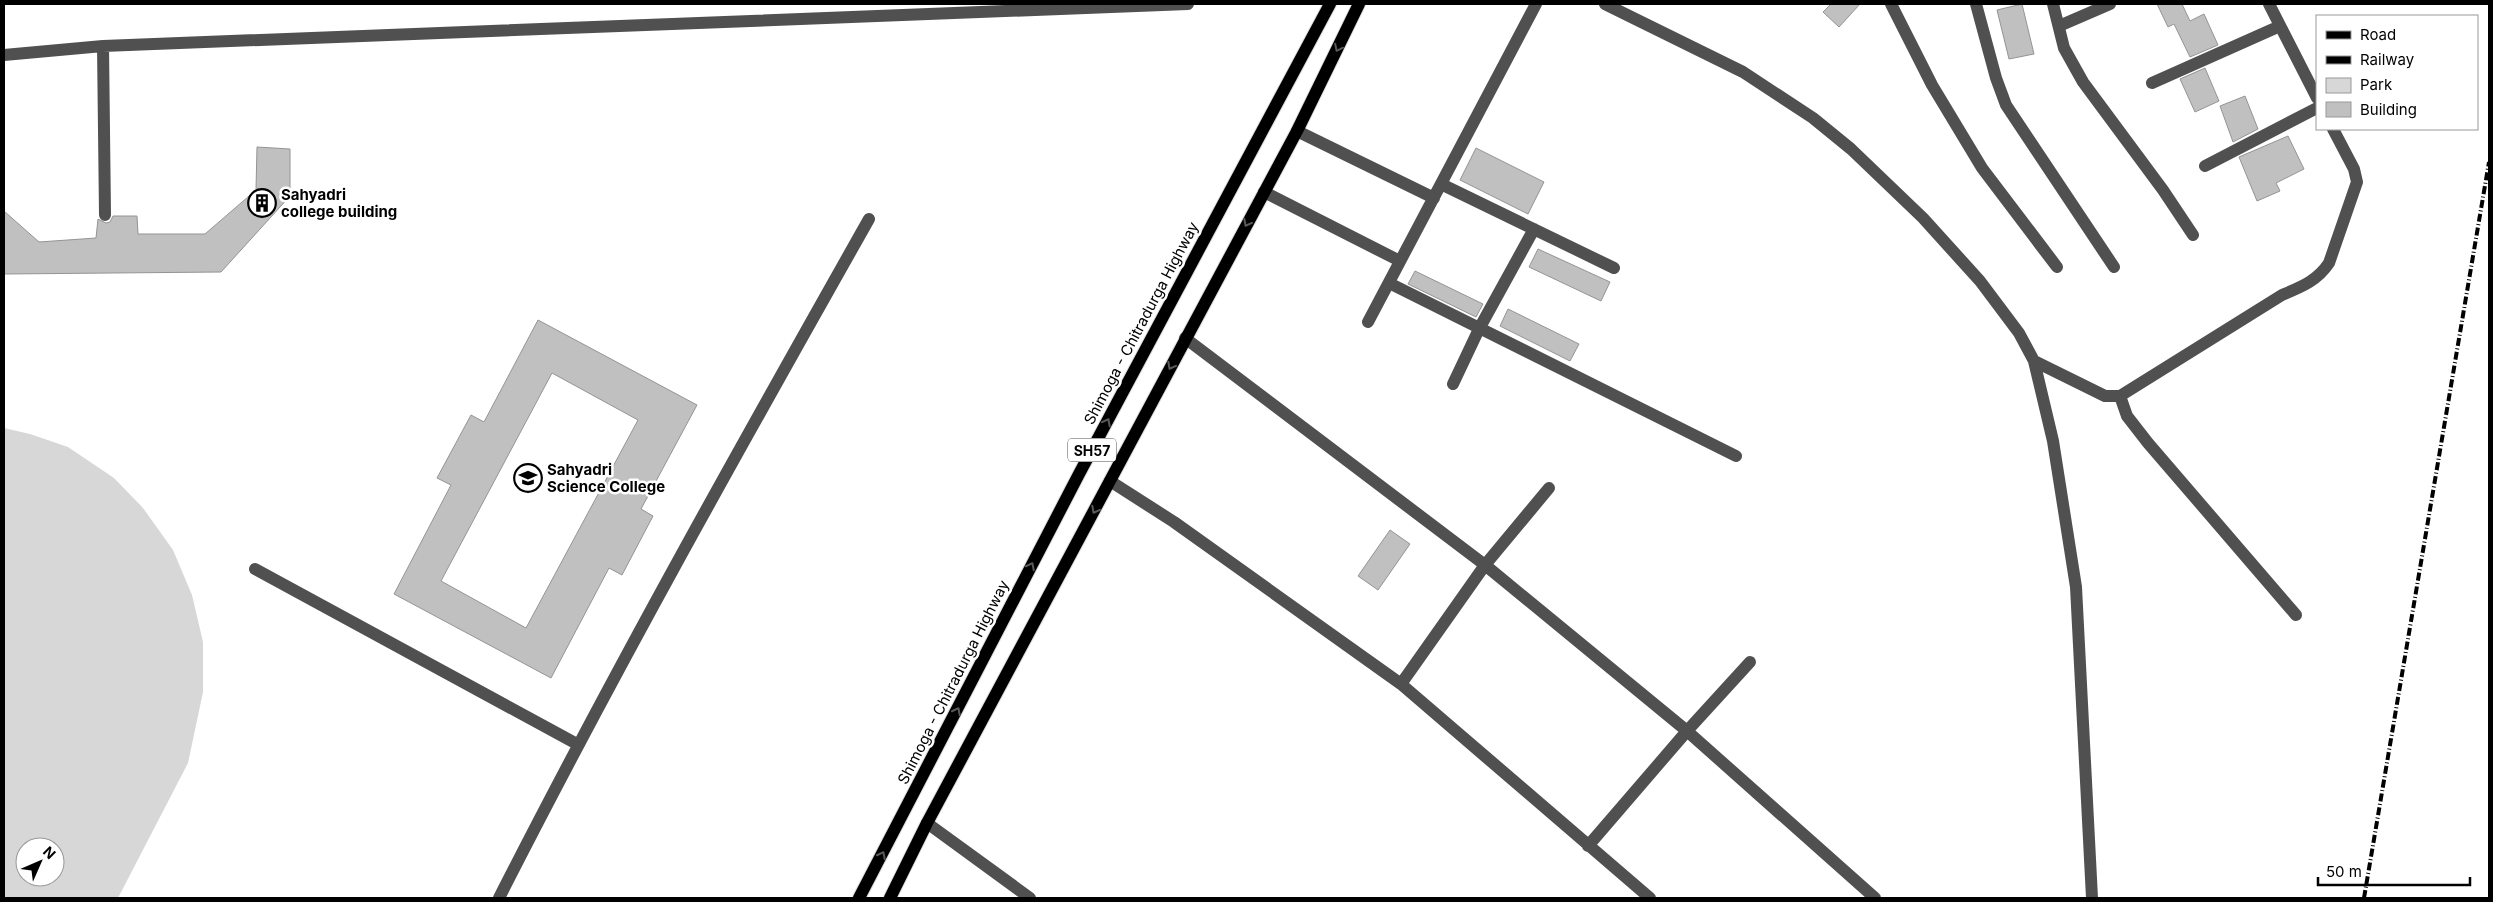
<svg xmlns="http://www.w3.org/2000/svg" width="2493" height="902" font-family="Inter,sans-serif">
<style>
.green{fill:#d7d7d7;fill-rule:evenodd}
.building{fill:#c0c0c0;stroke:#949494;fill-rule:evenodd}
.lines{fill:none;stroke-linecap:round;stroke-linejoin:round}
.major-casing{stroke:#dbdbdb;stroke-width:14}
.minor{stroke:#505050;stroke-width:12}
.major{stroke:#000;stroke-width:12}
.rail{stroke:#000;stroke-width:4;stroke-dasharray:8 2.5 1 2.5;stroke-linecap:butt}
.oneway{stroke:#595959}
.labels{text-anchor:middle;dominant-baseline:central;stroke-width:5;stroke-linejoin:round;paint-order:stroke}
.shield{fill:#fff;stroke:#4c4c4c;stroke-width:1}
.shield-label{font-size:14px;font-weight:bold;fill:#000}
.poi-label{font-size:15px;font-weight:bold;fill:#000;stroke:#fff;text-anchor:start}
.street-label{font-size:15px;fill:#000;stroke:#fff}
</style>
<rect width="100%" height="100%" fill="#fff"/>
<path class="green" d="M4 428 30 434 68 447 114 478 143 508 173 550 192 595 203 642V692L188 763 118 898H4ZM25 847H55V877H25Z"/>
<path class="building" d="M1831 4H1860L1839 27 1823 12Z
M2022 4 2034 54 2009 59 1997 10Z
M2157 4H2182L2190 21 2204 14 2218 45 2190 57 2174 24 2168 27Z
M2205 68 2219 101 2195 112 2180 79Z
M2245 96 2258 129 2233 142 2220 106Z
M2288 136 2304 169 2276 183 2280 191 2257 201 2239 157Z
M257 147 290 149V196L221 272 4 274V211L39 242 96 238 98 219 106 223 110 222 113 216H137L138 234H205L256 190Z
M1476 148 1544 182 1528 214 1460 180Z
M1538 249 1610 282 1601 301 1529 267Z
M1415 271 1483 304 1476 317 1408 284Z
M1508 309 1579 344 1570 361 1500 326Z
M538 320 697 405 641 509 653 516 622 575 609 568 551 678 394 594 451 485 437 478 471 415 484 422ZM552 373 638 420 526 628 441 581Z
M1390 530 1410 544 1378 590 1358 576Z"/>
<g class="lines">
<defs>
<path id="major" d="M859 898 1079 474 1330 4
M890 898 927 823 1297 131 1359 4"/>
</defs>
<use href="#major" class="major-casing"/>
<path class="minor" d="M1605 4 1743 72 1813 118 1851 149 1923 218 1980 281 2019 333 2034 361 2053 441 2076 587 2092 898
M1891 4 1932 85 1982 168 2057 267
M1976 4 1996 78 2006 105 2114 267
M2053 4 2064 48 2083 82 2163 190 2193 235
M2269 4 2317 98
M2059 26 2110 4
M103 46 105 215
M4 55 103 46 1188 4
M2152 83 2280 26
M1297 131 1434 198
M2205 166 2317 108
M1441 184 1614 268
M1264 192 1400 261
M1389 283 1736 456
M1368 322 1536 4
M1185 338 1485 565 1687 731 1875 898
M2034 361 2105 396H2120L2282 295C2301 287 2317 281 2329 263L2357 182 2354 169 2333 129
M1453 384 1479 329 1534 229
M2120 396 2127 416 2148 443 2296 615
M1110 481 1174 522 1401 684 1650 898
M255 569 577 744
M1401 684 1485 565 1549 488
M927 823 1030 898
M1588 846 1687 731 1750 662
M499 898C616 668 742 444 869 219"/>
<use href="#major" class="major"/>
<path class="rail" d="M2364 898 2489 162"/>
</g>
<defs><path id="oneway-chevron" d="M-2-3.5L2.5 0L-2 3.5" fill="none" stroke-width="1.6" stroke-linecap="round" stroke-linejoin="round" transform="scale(1.25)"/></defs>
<g class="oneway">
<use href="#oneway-chevron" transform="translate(1338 48) rotate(116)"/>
<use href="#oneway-chevron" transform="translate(1247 223) rotate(118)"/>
<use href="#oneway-chevron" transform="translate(1171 366) rotate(118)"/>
<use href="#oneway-chevron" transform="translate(1107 422) rotate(-62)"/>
<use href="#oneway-chevron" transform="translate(1095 510) rotate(118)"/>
<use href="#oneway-chevron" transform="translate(1031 566) rotate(-63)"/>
<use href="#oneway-chevron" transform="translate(957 711) rotate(-63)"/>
<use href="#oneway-chevron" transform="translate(882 855) rotate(-63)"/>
</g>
<defs>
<symbol id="building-ring" viewBox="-11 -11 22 22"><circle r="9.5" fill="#fff" stroke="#000" stroke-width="1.5"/><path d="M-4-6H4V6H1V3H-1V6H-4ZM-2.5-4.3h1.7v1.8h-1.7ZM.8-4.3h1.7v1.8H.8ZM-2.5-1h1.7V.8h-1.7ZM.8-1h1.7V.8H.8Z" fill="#000"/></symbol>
<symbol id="university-ring" viewBox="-11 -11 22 22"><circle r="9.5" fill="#fff" stroke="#000" stroke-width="1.5"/><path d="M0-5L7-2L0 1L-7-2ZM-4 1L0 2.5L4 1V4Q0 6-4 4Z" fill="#000"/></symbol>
</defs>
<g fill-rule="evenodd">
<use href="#building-ring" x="246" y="187" width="32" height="32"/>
<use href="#university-ring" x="512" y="462" width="32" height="32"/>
</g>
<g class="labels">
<rect class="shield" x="1068" y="438.5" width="48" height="23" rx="4"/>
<g class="shield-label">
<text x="1092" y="450">SH57</text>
</g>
<g class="poi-label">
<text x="281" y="194">Sahyadri<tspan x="281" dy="17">college building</tspan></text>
<text x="547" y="469">Sahyadri<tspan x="547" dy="17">Science College</tspan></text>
</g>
<g class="street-label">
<text transform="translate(1141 323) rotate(-62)">Shimoga - Chitradurga Highway</text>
<text transform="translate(953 682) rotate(-63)">Shimoga - Chitradurga Highway</text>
</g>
</g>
<rect width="2493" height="902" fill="none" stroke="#000000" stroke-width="10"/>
<rect x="2316" y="15" width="162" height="115" fill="#ffffff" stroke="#999999"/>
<rect x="2326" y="31" width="25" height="8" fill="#000000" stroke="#999999"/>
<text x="2360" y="40" font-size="15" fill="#000000">Road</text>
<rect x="2326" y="56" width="25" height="8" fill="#000000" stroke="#999999"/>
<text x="2360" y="65" font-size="15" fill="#000000">Railway</text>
<rect x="2326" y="78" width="25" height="15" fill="#d7d7d7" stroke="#999999"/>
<text x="2360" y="90" font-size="15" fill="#000000">Park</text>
<rect x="2326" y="102" width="25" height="15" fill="#c0c0c0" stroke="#999999"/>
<text x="2360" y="115" font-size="15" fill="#000000">Building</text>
<g transform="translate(40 862) rotate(45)"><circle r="24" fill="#ffffff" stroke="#999999"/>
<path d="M0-4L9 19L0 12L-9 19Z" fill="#000000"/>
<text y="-8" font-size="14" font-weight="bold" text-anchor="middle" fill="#000000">N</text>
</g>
<path d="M2318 877v8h152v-8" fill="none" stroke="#000000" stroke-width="2.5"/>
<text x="2326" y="877" font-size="15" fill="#000000" stroke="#ffffff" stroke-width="4" paint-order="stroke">50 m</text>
</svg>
